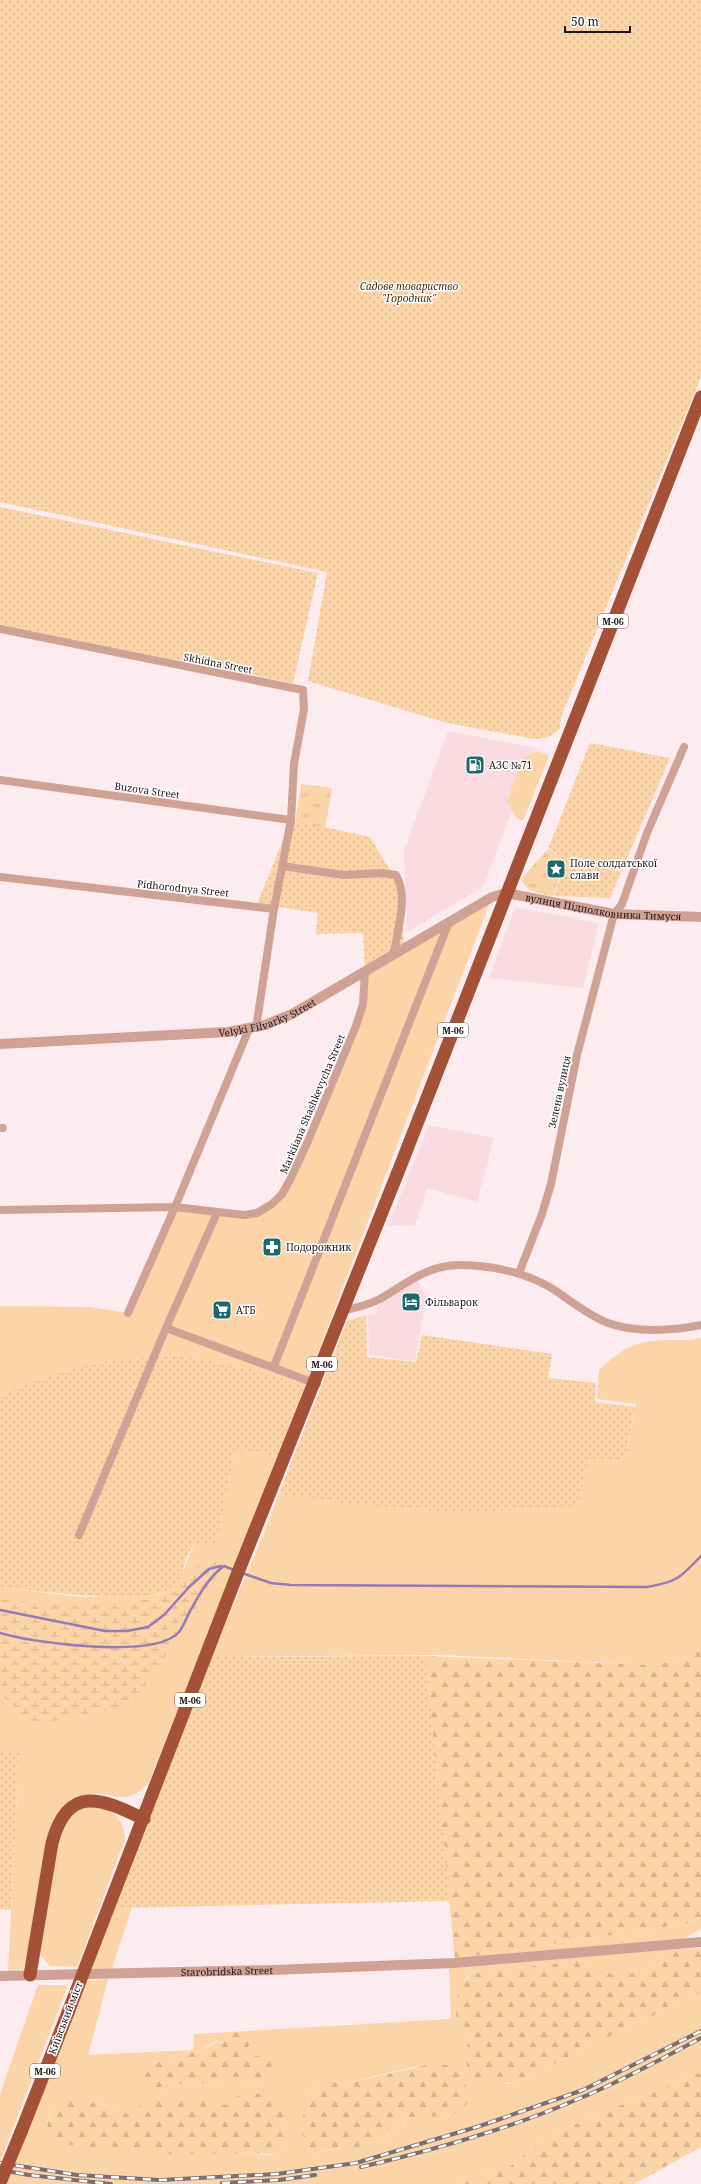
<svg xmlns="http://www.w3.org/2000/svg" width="701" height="2184" font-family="'Noto Serif',serif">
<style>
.built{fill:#f9dbe1}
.grass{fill:#fbd4a7;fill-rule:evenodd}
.forest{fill:url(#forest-firs)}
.wetland{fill:url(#wetland-marsh)}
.park{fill:url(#park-tufts)}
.garden{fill:url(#garden-dots)}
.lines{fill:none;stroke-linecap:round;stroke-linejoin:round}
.stream{stroke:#937ab8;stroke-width:2.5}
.minor{stroke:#cfa295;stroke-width:8}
.tertiary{stroke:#cfa295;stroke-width:10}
.trunk{stroke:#a45138;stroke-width:13}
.rail-casing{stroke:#7d6e71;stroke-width:4}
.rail{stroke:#fff;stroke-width:2.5;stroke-dasharray:8;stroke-linecap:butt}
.trunk-bridge{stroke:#a45138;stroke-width:13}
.labels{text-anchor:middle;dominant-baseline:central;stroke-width:3;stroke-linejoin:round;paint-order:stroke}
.shield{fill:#fff;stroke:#655b5d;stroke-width:1}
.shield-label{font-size:9px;font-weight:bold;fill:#231518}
.park-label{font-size:10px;font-style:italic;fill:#472d08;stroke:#fff}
.street-label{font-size:10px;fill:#231518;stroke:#fff}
.poi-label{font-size:10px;fill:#231518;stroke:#fff;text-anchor:start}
</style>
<defs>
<pattern id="forest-firs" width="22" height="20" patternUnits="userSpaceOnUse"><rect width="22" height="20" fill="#fbd4a7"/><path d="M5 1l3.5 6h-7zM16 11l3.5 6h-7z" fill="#d7b58f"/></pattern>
<pattern id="wetland-marsh" width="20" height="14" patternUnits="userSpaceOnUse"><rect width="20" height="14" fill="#fbd4a7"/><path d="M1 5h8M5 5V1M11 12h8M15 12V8" fill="none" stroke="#d7b58f"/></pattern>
<pattern id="park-tufts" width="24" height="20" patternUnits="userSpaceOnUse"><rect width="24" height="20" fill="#fbd4a7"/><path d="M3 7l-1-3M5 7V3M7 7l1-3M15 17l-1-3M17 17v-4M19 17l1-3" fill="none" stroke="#d7b58f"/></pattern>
<pattern id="garden-dots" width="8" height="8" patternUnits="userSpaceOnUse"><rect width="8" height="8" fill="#fbd4a7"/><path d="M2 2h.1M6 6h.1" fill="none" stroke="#d7b58f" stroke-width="1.8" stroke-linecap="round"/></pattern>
</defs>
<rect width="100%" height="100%" fill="#fdecef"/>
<path class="built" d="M448 731 536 748 483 887 407 932 404 851Z
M515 907 599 923 583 988 489 978Z
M429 1125 494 1138 477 1202 427 1188 415 1225 388 1226Z
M415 1276 426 1297 415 1361 369 1355 368 1315 376 1314 377 1307Z"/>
<path class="grass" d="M538 751 549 756 523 821 516 817 507 802 522 758Z
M492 897 305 1386 264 1372 172 1354 91 1364 0 1396V1306L90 1307 127 1313 175 1207 257 1213 281 1194 356 1026 365 972Z
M701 1338V1649L678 1660 656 1665 440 1655 211 1657 263 1536 279 1494 398 1508 435 1510 513 1509 588 1459 625 1461 636 1404 597 1399 599 1370C623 1348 634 1341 667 1340 679 1340 690 1341 701 1338Z
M235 1449 278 1456 149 1782C123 1811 113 1788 86 1795 80 1796 75 1800 69 1803L23 1969 8 1971 19 1754 0 1752V1587L78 1597 157 1595 167 1592 184 1569 194 1544 216 1541Z
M89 1806C112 1810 122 1813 125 1839L77 1967 50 1966 40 1955C44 1923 50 1844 66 1820 71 1813 81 1809 89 1806Z
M132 1907 112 1969H90L114 1908Z
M701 1919V1929L663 1950 649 1967 619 1978 584 1960 473 1973 465 1978 460 2026 468 2037 467 2055 506 2084 519 2081 701 1992V2072L549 2135 509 2167 457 2184H7L87 1981 108 1979 88 2055 193 2050 194 2034 451 2019 449 1967 455 1959 696 1922ZM252 2036 247 2052 269 2060 267 2081 174 2084 159 2091 150 2063 169 2061 176 2055 199 2051 221 2038ZM417 2066 462 2072 466 2089 449 2116H419L407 2119 396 2126 387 2136 375 2143 311 2153 308 2097 317 2086 329 2083 350 2082ZM206 2097 216 2105H231L283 2100V2116L288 2143 277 2154 270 2155 67 2145 47 2121 54 2107 64 2103 83 2102 103 2104 136 2117Z
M38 1985H68L0 2162V2094Z"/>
<path class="forest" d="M701 1649V1919L696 1922 455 1959 425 1656 656 1665 678 1660Z
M701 1948V1992L519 2081C503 2084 472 2086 467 2065 465 2057 468 2045 468 2037 466 2034 462 2030 460 2027 451 2010 457 1983 473 1973L584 1960 619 1978 649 1967 663 1950Z
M247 2032 252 2036 247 2052 269 2060 275 2065 274 2074 267 2081 174 2084 159 2091 145 2090 140 2084V2071L150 2063 169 2061 176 2055 199 2051 215 2043 228 2033Z
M434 2064C465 2066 466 2074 467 2104 451 2123 430 2113 410 2118 395 2122 389 2137 375 2143 362 2149 347 2147 333 2149 326 2150 318 2152 311 2153L305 2150C302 2129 299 2102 317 2087 324 2080 340 2084 349 2082 378 2078 405 2068 434 2064Z
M701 2072V2147L634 2184H457L509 2167 549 2135Z
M271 2093 283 2100V2116L288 2143 277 2154 217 2153 176 2155 140 2150 67 2145 51 2137C45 2126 48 2118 54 2107 81 2093 110 2107 136 2117L141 2098 206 2097 216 2104 231 2105 238 2095Z"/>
<path class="wetland" d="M200 1562H223L219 1572 134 1704 35 1725 0 1694V1599L83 1606 160 1598 174 1593Z"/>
<path class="park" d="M301 784 332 788 324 835 294 830Z
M549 848 565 862 553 896C539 893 528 893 521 879Z"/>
<path class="garden" d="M0 0H701V377L561 717 560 728C552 736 546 739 535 739L447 723 308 681 327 572 0 502Z
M0 507 318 573 293 683 0 625Z
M590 743 670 758 610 898 554 896 566 862 549 847Z
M291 820 370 837 390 870 401 894 404 948 365 972 363 933 316 934 318 913 279 907H256Z
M366 1315 367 1357 416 1362 422 1335 552 1354 548 1378 596 1383 595 1402 635 1407 625 1461 588 1459 577 1506C529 1508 481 1512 434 1510 382 1508 331 1501 279 1494L347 1321Z
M172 1354 264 1372 305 1386 278 1456 235 1449 216 1542 194 1544C184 1556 185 1575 173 1587 155 1607 29 1590 0 1587V1396L30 1383 91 1364Z
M425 1656 450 1901 114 1908 211 1657Z
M0 1752 19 1753 11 1910 0 1909Z"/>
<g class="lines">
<path class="stream" d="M242 1573 271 1583 291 1585 647 1587C677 1582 680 1578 701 1556
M0 1610 105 1631H127L148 1627 164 1615 189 1587 209 1569 221 1566
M0 1633C33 1643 153 1659 178 1633 185 1625 187 1615 193 1606 201 1591 210 1576 224 1566L234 1570"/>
<path class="minor" d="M0 629 303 690 304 709 294 764 291 820 274 909 256 1028
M0 780 291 820
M282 866 344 875 383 873 396 875C409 897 397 930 394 954
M0 877 274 909
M0 1128H3
M0 1210 175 1207 244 1215 257 1213 272 1204 282 1194 290 1180 308 1141 356 1026 363 1004 365 972
M519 1273 542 1214 551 1184 577 1055 614 914 622 904 647 833 684 747
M342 1311C355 1308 369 1305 380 1299 406 1284 427 1265 459 1265 493 1265 530 1273 559 1293 575 1304 590 1316 608 1323 635 1333 673 1331 701 1325
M128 1313 175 1207 249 1029
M166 1328 217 1213
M274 1366 449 922
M79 1535 166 1328 317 1384"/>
<g class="tertiary">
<path id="s1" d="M0 1044 228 1032 265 1025 292 1014 492 897 506 893 614 914 701 917"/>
<path id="s2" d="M0 1976 273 1970 454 1963 701 1942"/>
</g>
<path class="trunk" d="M95 1942 235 1580 400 1167 701 397
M30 1975 52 1843C68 1784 101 1798 144 1819
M21 2132 69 2010"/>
<defs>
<path id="rail" d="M0 2163 77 2175 160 2180 277 2174 356 2163 480 2126 583 2090 701 2031
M361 2167C434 2150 509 2129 578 2099 620 2082 661 2059 701 2038
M0 2170 29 2175 111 2184
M222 2183 279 2180 315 2175"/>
</defs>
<use href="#rail" class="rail-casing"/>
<use href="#rail" class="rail"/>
<path class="trunk-bridge" d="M69 2010 95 1942
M0 2183 21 2132"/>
</g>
<defs>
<symbol id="fuel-square" viewBox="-11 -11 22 22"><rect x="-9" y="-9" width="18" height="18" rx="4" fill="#1c696d" stroke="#fff"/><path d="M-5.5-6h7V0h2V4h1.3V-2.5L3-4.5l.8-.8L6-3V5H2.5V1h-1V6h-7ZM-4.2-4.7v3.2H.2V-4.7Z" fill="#fff"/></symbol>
<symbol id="sight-square" viewBox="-11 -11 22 22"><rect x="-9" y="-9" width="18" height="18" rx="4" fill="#1c696d" stroke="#fff"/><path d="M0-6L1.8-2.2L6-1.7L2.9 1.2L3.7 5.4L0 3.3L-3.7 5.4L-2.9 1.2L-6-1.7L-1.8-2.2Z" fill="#fff"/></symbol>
<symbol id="pharmacy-square" viewBox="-11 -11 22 22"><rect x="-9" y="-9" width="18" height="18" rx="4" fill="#1c696d" stroke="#fff"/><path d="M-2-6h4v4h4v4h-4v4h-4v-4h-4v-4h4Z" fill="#fff"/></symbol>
<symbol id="hotel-square" viewBox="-11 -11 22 22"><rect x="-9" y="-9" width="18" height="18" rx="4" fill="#1c696d" stroke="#fff"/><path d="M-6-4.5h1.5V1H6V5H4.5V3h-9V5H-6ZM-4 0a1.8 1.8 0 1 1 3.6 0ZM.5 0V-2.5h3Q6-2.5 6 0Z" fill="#fff"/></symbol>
<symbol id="supermarket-square" viewBox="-11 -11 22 22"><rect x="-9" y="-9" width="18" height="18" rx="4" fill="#1c696d" stroke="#fff"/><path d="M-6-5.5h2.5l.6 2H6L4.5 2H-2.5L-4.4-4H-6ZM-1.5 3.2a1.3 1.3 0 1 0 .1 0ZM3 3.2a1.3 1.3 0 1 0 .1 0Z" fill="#fff"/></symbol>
</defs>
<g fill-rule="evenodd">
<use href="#fuel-square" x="464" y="754" width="22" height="22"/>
<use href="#sight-square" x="545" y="858" width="22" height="22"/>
<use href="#pharmacy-square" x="261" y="1236" width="22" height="22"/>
<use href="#hotel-square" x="400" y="1291" width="22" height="22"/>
<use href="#supermarket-square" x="211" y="1299" width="22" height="22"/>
</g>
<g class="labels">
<g class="shield">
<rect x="598" y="614" width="30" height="14" rx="3"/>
<rect x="438" y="1023" width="30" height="14" rx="3"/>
<rect x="307" y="1357" width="30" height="14" rx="3"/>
<rect x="175" y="1693" width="30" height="14" rx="3"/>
<rect x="30" y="2064" width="30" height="14" rx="3"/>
</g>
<g class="shield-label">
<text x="613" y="621">М-06</text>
<text x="453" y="1030">М-06</text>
<text x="322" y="1364">М-06</text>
<text x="190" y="1700">М-06</text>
<text x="45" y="2071">М-06</text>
</g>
<g class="park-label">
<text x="409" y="286">Садове товариство<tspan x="409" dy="12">"Городник"</tspan></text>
</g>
<g class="street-label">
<text transform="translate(218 663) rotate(11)">Skhidna Street</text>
<text transform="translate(147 790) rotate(8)">Buzova Street</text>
<text transform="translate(183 888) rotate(6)">Pidhorodnya Street</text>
<text stroke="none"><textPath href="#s1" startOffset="640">вулиця Підполковника Тимуся</textPath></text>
<text stroke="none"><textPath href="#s1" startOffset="270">Velyki Filvarky Street</textPath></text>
<text transform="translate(559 1092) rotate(-78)">Зелена вулиця</text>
<text transform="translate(312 1104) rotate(-67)">Markiiana Shashkevycha Street</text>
<text stroke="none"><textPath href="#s2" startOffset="227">Starobridska Street</textPath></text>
<text transform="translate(65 2018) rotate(-69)">Київський міст</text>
</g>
<g class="poi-label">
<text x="489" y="765">АЗС №71</text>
<text x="570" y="863">Поле солдатської<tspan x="570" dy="12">слави</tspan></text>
<text x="286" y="1247">Подорожник</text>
<text x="425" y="1302">Фільварок</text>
<text x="236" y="1310">АТБ</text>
</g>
</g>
<path d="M565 26v6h65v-6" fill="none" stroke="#231518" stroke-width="2"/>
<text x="571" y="26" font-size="12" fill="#231518" stroke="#ffffff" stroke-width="3" paint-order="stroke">50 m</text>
</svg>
